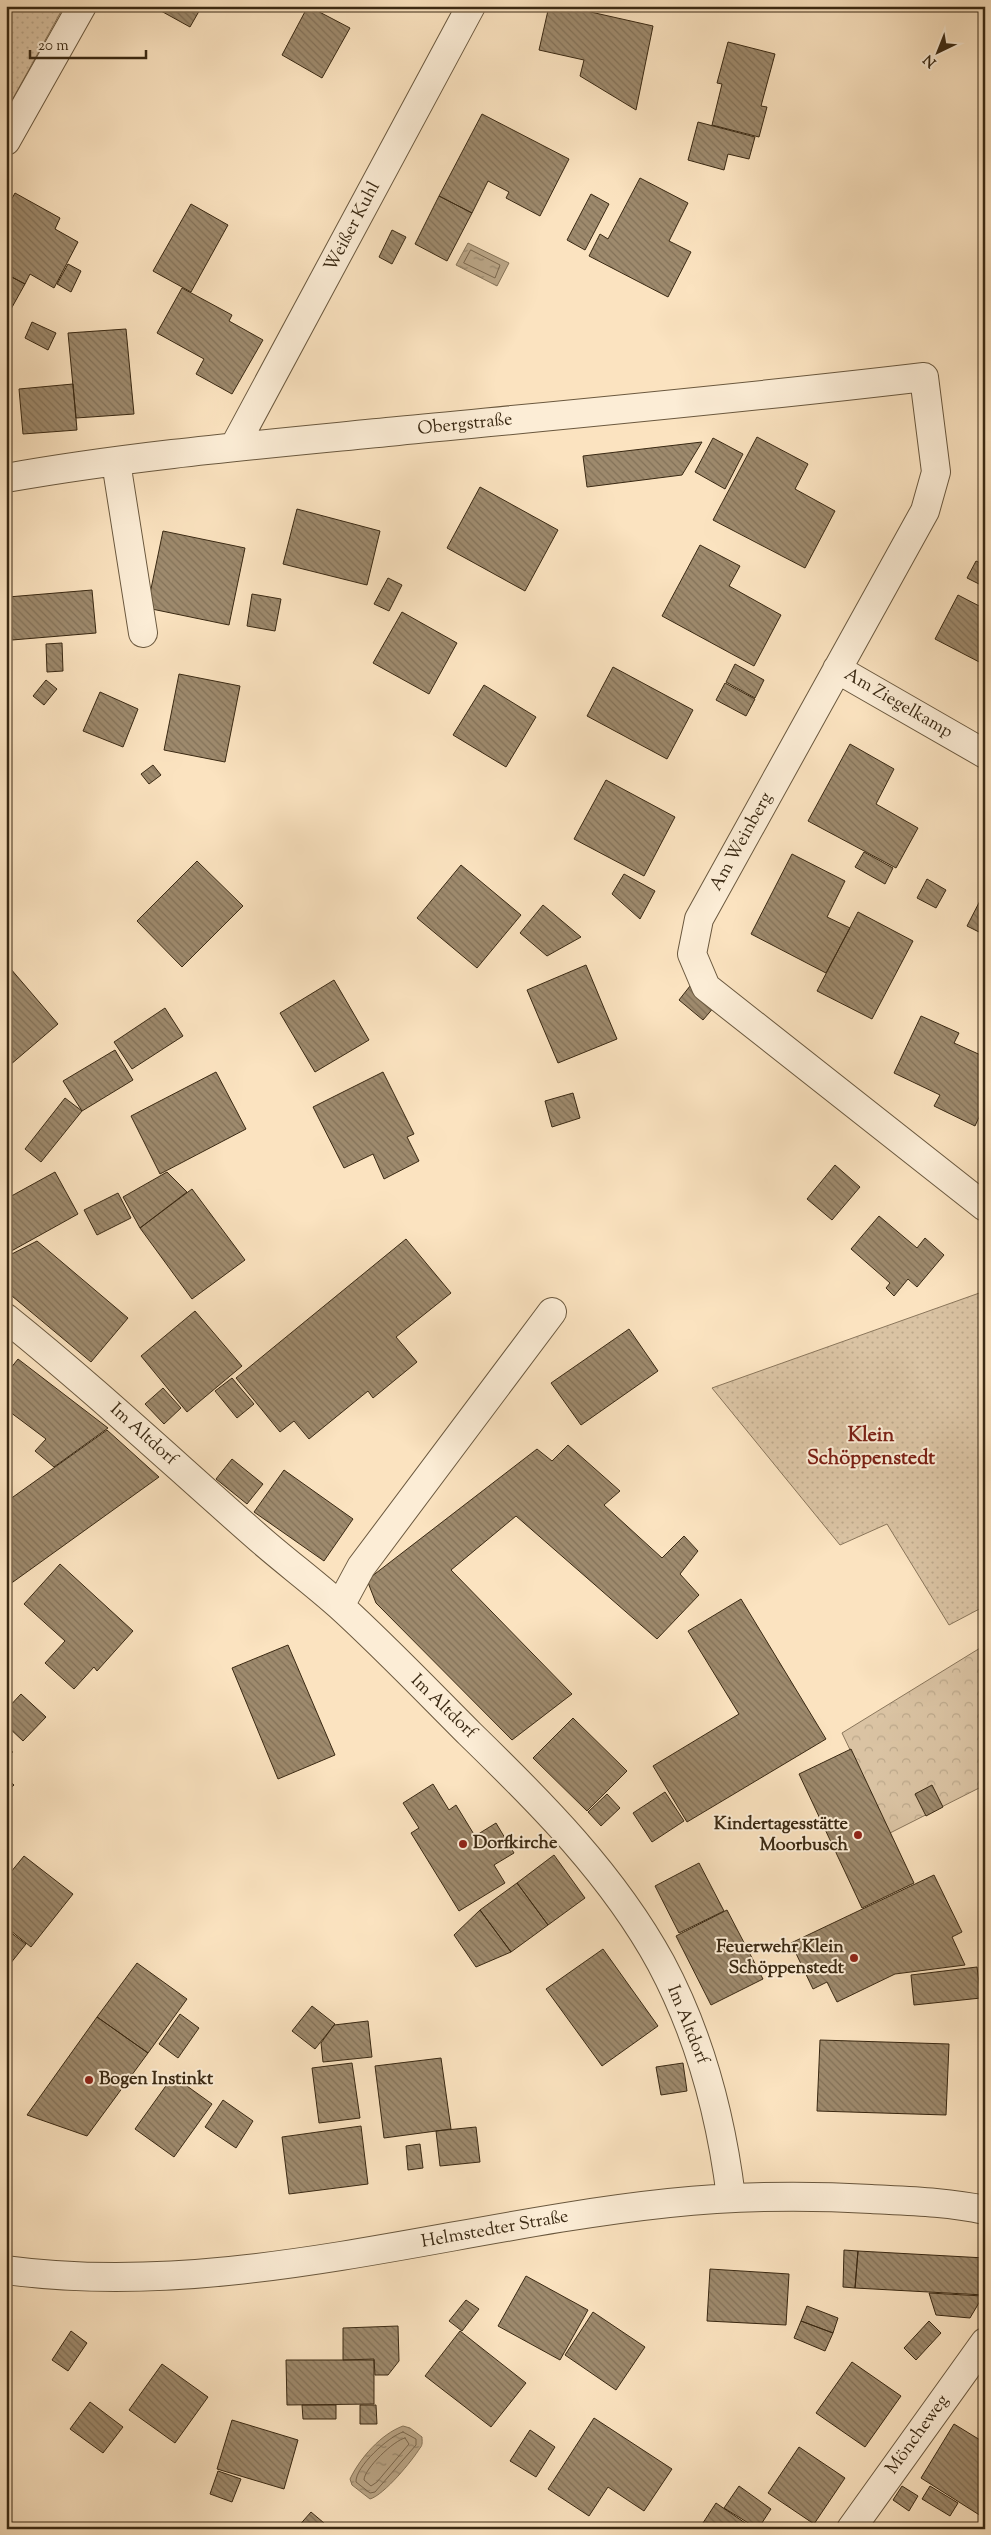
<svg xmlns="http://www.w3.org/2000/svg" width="991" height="2535" font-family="'Sorts Mill Goudy',serif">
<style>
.grass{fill:url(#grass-dots);stroke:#8a765b}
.park{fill:url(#park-crowns);stroke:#8a765b}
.water{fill:url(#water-ripples);stroke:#867357}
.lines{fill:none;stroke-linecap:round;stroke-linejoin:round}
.shore{stroke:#7a664c;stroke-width:1}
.building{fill:url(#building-back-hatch);stroke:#3a2913}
.minor-casing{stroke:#6a583e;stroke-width:30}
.minor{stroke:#fcedd6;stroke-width:28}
.poi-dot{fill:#8f2418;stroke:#fcedd6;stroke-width:2}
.labels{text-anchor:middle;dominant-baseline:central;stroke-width:4;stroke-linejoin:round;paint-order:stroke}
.street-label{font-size:18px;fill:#3a2913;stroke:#fcedd6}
.poi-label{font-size:18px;font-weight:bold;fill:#3a2913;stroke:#fcedd6;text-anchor:end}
.quarter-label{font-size:20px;font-weight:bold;fill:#7a1f14;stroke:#fcedd6}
</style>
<defs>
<pattern id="grass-dots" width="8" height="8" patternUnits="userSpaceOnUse" patternTransform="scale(1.25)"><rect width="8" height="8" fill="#dac3a3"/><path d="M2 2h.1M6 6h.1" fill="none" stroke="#bca88b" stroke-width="1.8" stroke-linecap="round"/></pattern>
<pattern id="park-crowns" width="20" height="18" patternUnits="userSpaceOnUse" patternTransform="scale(1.25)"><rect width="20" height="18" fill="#dac3a3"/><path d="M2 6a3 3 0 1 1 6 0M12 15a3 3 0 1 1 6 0" fill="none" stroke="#bca88b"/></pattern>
<pattern id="water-ripples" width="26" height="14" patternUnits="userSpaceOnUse" patternTransform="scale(1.25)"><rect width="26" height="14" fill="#b9a485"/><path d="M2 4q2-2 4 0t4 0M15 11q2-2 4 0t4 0" fill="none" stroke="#97866c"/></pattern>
<pattern id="building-back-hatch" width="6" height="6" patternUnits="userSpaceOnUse" patternTransform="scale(1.25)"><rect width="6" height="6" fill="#9e8a6d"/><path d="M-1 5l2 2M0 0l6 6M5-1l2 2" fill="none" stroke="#827158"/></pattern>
</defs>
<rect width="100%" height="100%" fill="#fbe3c0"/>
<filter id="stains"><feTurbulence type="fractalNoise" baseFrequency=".004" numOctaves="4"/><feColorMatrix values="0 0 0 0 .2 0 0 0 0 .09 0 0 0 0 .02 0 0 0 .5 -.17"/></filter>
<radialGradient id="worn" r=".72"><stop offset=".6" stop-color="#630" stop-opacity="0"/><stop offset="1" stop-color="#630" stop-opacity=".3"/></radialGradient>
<path class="grass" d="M6 6H64L6 111Z
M985 1291V1606L949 1625 887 1524 840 1545 712 1388Z"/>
<path class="park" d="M985 1645V1785L890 1833 842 1733Z"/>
<path class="water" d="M468 243 509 263 497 286 456 265Z
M403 2426 410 2428 422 2437C422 2441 423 2445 420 2448 412 2461 384 2495 370 2499L352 2485 350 2479C360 2458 381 2434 403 2426Z"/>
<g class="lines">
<path class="shore" d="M471 250 500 265 495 278 464 263Z
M403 2432 416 2439V2445L375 2492 370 2493 356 2482C355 2467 389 2436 403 2432Z
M405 2438 409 2444 377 2482 371 2486 364 2480C364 2469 394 2440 405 2438Z"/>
</g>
<path class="building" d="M152 6H202L190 27Z
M308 6 350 28 322 78 282 55Z
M549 6H564L653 26 636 110 580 76 584 60 539 50Z
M728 42 775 54 761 106 767 107 759 137 712 125 722 84 717 83Z
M482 114 569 159 540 216 506 198 509 192 488 181 472 213 439 196Z
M698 122 755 137 749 159 728 154 724 170 688 160Z
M640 178 688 203 669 241 691 252 668 297 589 256 600 234 608 239Z
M15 193 60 218 55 229 78 242 54 288 30 274 25 284 6 274V209Z
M591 194 609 204 585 250 567 240Z
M439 196 472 213 447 261 415 244Z
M191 204 228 225 191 292 153 271Z
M392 230 406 237 392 264 379 257Z
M68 264 81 271 71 292 57 284Z
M6 274 25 284 6 318Z
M182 288 232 315 229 321 263 340 232 394 196 374 204 359 157 333Z
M32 322 56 333 48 350 25 338Z
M126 329 134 414 76 418 68 333Z
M73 384 77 430 23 434 19 389Z
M757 437 808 464 795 489 835 511 805 568 713 520Z
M713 438 743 454 725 489 695 472Z
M702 442 682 475 587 487 583 456Z
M480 487 558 530 525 591 447 548Z
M297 509 380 531 367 585 283 564Z
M163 531 245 548 229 625 147 608Z
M700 545 740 566 729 586 781 615 754 666 662 616Z
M976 561 985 565V587L967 578Z
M388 578 402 585 389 611 374 604Z
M92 590 96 633 12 640 8 597Z
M252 594 281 599 275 631 247 626Z
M958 595 985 609V665L935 639Z
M402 612 457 643 429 694 373 663Z
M62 643 63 671 47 672 46 644Z
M735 664 764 680 755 698 726 682Z
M613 667 693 710 667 759 587 716Z
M179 674 240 686 225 762 164 750Z
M46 680 57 689 44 705 33 696Z
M725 683 755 699 746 716 716 700Z
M484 685 536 717 506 767 453 735Z
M100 692 138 709 123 747 83 731Z
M850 744 894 769 876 804 918 828 896 868 808 821Z
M153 765 161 775 149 784 141 774Z
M606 780 675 817 644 876 574 839Z
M864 852 893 868 885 884 855 867Z
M792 854 845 881 827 917 850 928 826 973 751 934Z
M197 861 243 906 182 967 137 921Z
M461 865 521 915 477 968 417 918Z
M624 874 655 891 640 919 612 894Z
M927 879 946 890 936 908 917 898Z
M985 891V935L967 926Z
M543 905 581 937 547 956 520 933Z
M858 912 913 941 872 1019 817 991Z
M586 965 617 1039 558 1063 527 990Z
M10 968 58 1024 10 1065 6 1060V971Z
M334 980 369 1040 315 1072 280 1013Z
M690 986 715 1006 703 1020 679 1000Z
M165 1008 183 1036 132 1069 114 1042Z
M921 1016 959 1033 954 1043 985 1057V1104L975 1126 934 1106 940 1095 894 1073Z
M115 1050 133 1080 82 1111 63 1081Z
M216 1072 246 1129 160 1174 131 1116Z
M383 1072 414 1134 407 1137 419 1161 384 1179 373 1154 344 1168 313 1107Z
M573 1093 580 1118 552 1127 545 1101Z
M65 1098 82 1111 41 1162 25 1149Z
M835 1165 860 1187 832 1220 807 1199Z
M55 1172 78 1214 6 1254V1199Z
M167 1172 187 1192 140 1228 123 1197Z
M192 1189 245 1260 192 1299 140 1228Z
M118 1193 131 1218 97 1235 84 1210Z
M879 1216 917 1248 925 1238 944 1255 917 1287 908 1279 894 1296 886 1288 890 1283 851 1249Z
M406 1239 451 1293 396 1337 417 1362 373 1398 368 1391 309 1439 294 1421 280 1432 236 1378Z
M37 1241 128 1318 91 1362 6 1291V1257Z
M195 1311 242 1366 187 1412 141 1356Z
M629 1329 658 1371 581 1425 551 1383Z
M18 1359 108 1428 54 1467 35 1451 46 1439 6 1409V1374Z
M232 1378 254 1404 237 1418 215 1391Z
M163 1388 181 1408 164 1424 145 1404Z
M107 1430 159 1477 6 1587V1502Z
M568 1445 620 1491 604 1505 662 1558 684 1536 698 1551 680 1574 699 1595 657 1639 516 1516 451 1570 572 1694 512 1740 376 1603 367 1580 537 1449 552 1461Z
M232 1459 263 1484 247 1504 216 1479Z
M284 1470 353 1519 324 1561 254 1512Z
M60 1564 133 1631 97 1671 94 1667 74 1689 45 1663 65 1641 24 1604Z
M741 1599 826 1739 687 1822 653 1766 739 1714 688 1631Z
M288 1645 335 1755 278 1779 232 1668Z
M21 1694 46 1717 23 1741 6 1725V1710Z
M573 1718 627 1771 587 1811 533 1758Z
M6 1745 13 1752 6 1759Z
M851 1749 914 1883 862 1908 799 1774Z
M6 1778 14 1785 6 1793Z
M433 1784 449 1810 456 1805 475 1836 496 1823 514 1853 494 1865 505 1883 459 1911 411 1833 419 1828 403 1803Z
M932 1785 943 1807 926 1816 915 1794Z
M665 1792 684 1821 652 1842 633 1813Z
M607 1794 620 1808 601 1826 588 1812Z
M554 1855 585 1898 548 1925 517 1883Z
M24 1856 73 1894 31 1947 6 1927V1878Z
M699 1863 724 1911 679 1933 655 1886Z
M934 1875 962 1932 952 1937 965 1965 895 1974 837 2002 827 1982 813 1989 791 1943Z
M517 1883 548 1925 511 1952 480 1910Z
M480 1910 511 1952 476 1967 454 1935Z
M727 1910 763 1979 711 2005 676 1936Z
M6 1929 26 1944 6 1969Z
M603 1949 658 2026 602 2066 546 1989Z
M137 1963 187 1999 148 2053 97 2017Z
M985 1964V2012L980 1965Z
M977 1967 981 1998 914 2005 911 1975Z
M312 2006 335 2024 315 2049 292 2031Z
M180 2014 199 2028 178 2058 159 2044Z
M97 2017 148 2053 87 2136 27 2115Z
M368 2021 372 2057 323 2062 321 2043 334 2025Z
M820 2040 949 2044 946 2115 817 2111Z
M441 2058 451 2129 384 2138 375 2066Z
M352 2063 360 2118 319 2123 312 2068Z
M683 2063 687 2091 661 2095 656 2067Z
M173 2076 212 2104 174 2157 135 2129Z
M223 2100 253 2121 236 2148 205 2127Z
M361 2126 368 2184 289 2194 282 2137Z
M476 2127 480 2162 440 2166 436 2131Z
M420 2144 423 2168 408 2170 406 2146Z
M844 2250 858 2251 855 2288 843 2287Z
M858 2251 985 2258 984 2295 855 2288Z
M710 2269 789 2274 786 2325 707 2321Z
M526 2276 588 2310 560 2360 498 2326Z
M929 2293 983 2296 970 2318 936 2315Z
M466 2300 479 2309 462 2331 449 2321Z
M807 2306 838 2318 833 2333 801 2321Z
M593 2312 645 2347 616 2390 565 2355Z
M801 2321 833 2333 825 2351 794 2338Z
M929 2321 941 2333 916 2360 904 2348Z
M398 2326 399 2361 388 2375H375L374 2359 343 2360V2328Z
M71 2331 87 2343 68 2371 52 2360Z
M460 2331 526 2383 491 2427 425 2376Z
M286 2360H374V2404L287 2405Z
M852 2362 901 2396 865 2447 816 2413Z
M162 2364 208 2397 175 2443 129 2410Z
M90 2402 123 2427 103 2453 70 2429Z
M302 2405H336V2419H303Z
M360 2405H376L377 2424H360Z
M594 2418 672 2469 644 2511 608 2487 589 2516 548 2489Z
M232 2420 298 2440 284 2489 217 2469Z
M954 2424 985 2443V2510L981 2516 921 2478Z
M530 2430 555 2447 536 2477 510 2461Z
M799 2447 845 2478 814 2524 768 2493Z
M218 2471 241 2479 232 2502 210 2494Z
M739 2486 771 2509 758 2529 724 2508Z
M902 2486 918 2496 909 2511 893 2500Z
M930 2486 958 2503 950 2516 922 2499Z
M716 2503 751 2527 749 2529H699Z
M311 2512 324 2523 319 2529H296Z
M324 2523 330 2529H319Z"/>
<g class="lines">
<defs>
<path id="minor" d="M6 141 82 6
M234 447 471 6
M116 462 143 633
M6 478C135 455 267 444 398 431 573 414 748 398 924 377L936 472 925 511 699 919 692 954 706 987 985 1207
M837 669 985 754
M6 1318C92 1387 172 1462 254 1534 282 1559 312 1581 340 1606 385 1647 427 1691 470 1734 541 1803 613 1875 661 1963 700 2036 721 2116 731 2197
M340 1606 361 1567 552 1312
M6 2270C229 2300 449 2226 669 2203 736 2196 804 2195 871 2199 909 2201 948 2202 985 2210
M851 2529 985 2342"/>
</defs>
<use href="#minor" class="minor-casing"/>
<use href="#minor" class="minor"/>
</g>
<g class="poi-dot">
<circle cx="858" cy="1835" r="5"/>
<circle cx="463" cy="1844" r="5"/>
<circle cx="854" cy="1958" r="5"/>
<circle cx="89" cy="2080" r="5"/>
</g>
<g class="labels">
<g class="street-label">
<text transform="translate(353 227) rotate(-62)">Weißer Kuhl</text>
<text transform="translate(465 425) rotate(-6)">Obergstraße</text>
<text transform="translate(898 704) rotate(30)">Am Ziegelkamp</text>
<text transform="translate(742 842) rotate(-61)">Am Weinberg</text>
<text transform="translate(143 1435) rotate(42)">Im Altdorf</text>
<text transform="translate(443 1707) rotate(44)">Im Altdorf</text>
<text transform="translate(687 2025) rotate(68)">Im Altdorf</text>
<text transform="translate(495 2230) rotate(-10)">Helmstedter Straße</text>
<text transform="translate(918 2435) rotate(-54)">Möncheweg</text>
</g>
<g class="poi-label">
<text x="848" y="1825">Kindertagesstätte<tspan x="848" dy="21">Moorbusch</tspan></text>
<text x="473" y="1844" text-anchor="start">Dorfkirche</text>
<text x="844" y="1948">Feuerwehr Klein<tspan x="844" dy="21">Schöppenstedt</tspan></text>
<text x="99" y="2080" text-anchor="start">Bogen Instinkt</text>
</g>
<g class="quarter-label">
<text x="871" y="1436">Klein<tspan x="871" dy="23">Schöppenstedt</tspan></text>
</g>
</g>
<rect width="991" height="2535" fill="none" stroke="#fbe3c0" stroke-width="25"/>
<rect x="8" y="8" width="976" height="2520" fill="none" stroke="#3a2913" stroke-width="2.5"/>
<rect x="12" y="12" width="966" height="2510" fill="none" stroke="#3a2913"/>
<g transform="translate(938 52) rotate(223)" stroke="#fcedd6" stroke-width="4" paint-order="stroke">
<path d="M0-4L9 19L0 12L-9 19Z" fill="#3a2913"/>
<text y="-8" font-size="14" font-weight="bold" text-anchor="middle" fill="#3a2913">N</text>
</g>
<path d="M30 50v8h116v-8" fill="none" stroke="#3a2913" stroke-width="2.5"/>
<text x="38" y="50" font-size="15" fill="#3a2913" stroke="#fcedd6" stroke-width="4" paint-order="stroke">20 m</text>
<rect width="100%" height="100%" filter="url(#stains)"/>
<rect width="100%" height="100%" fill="url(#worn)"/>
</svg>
